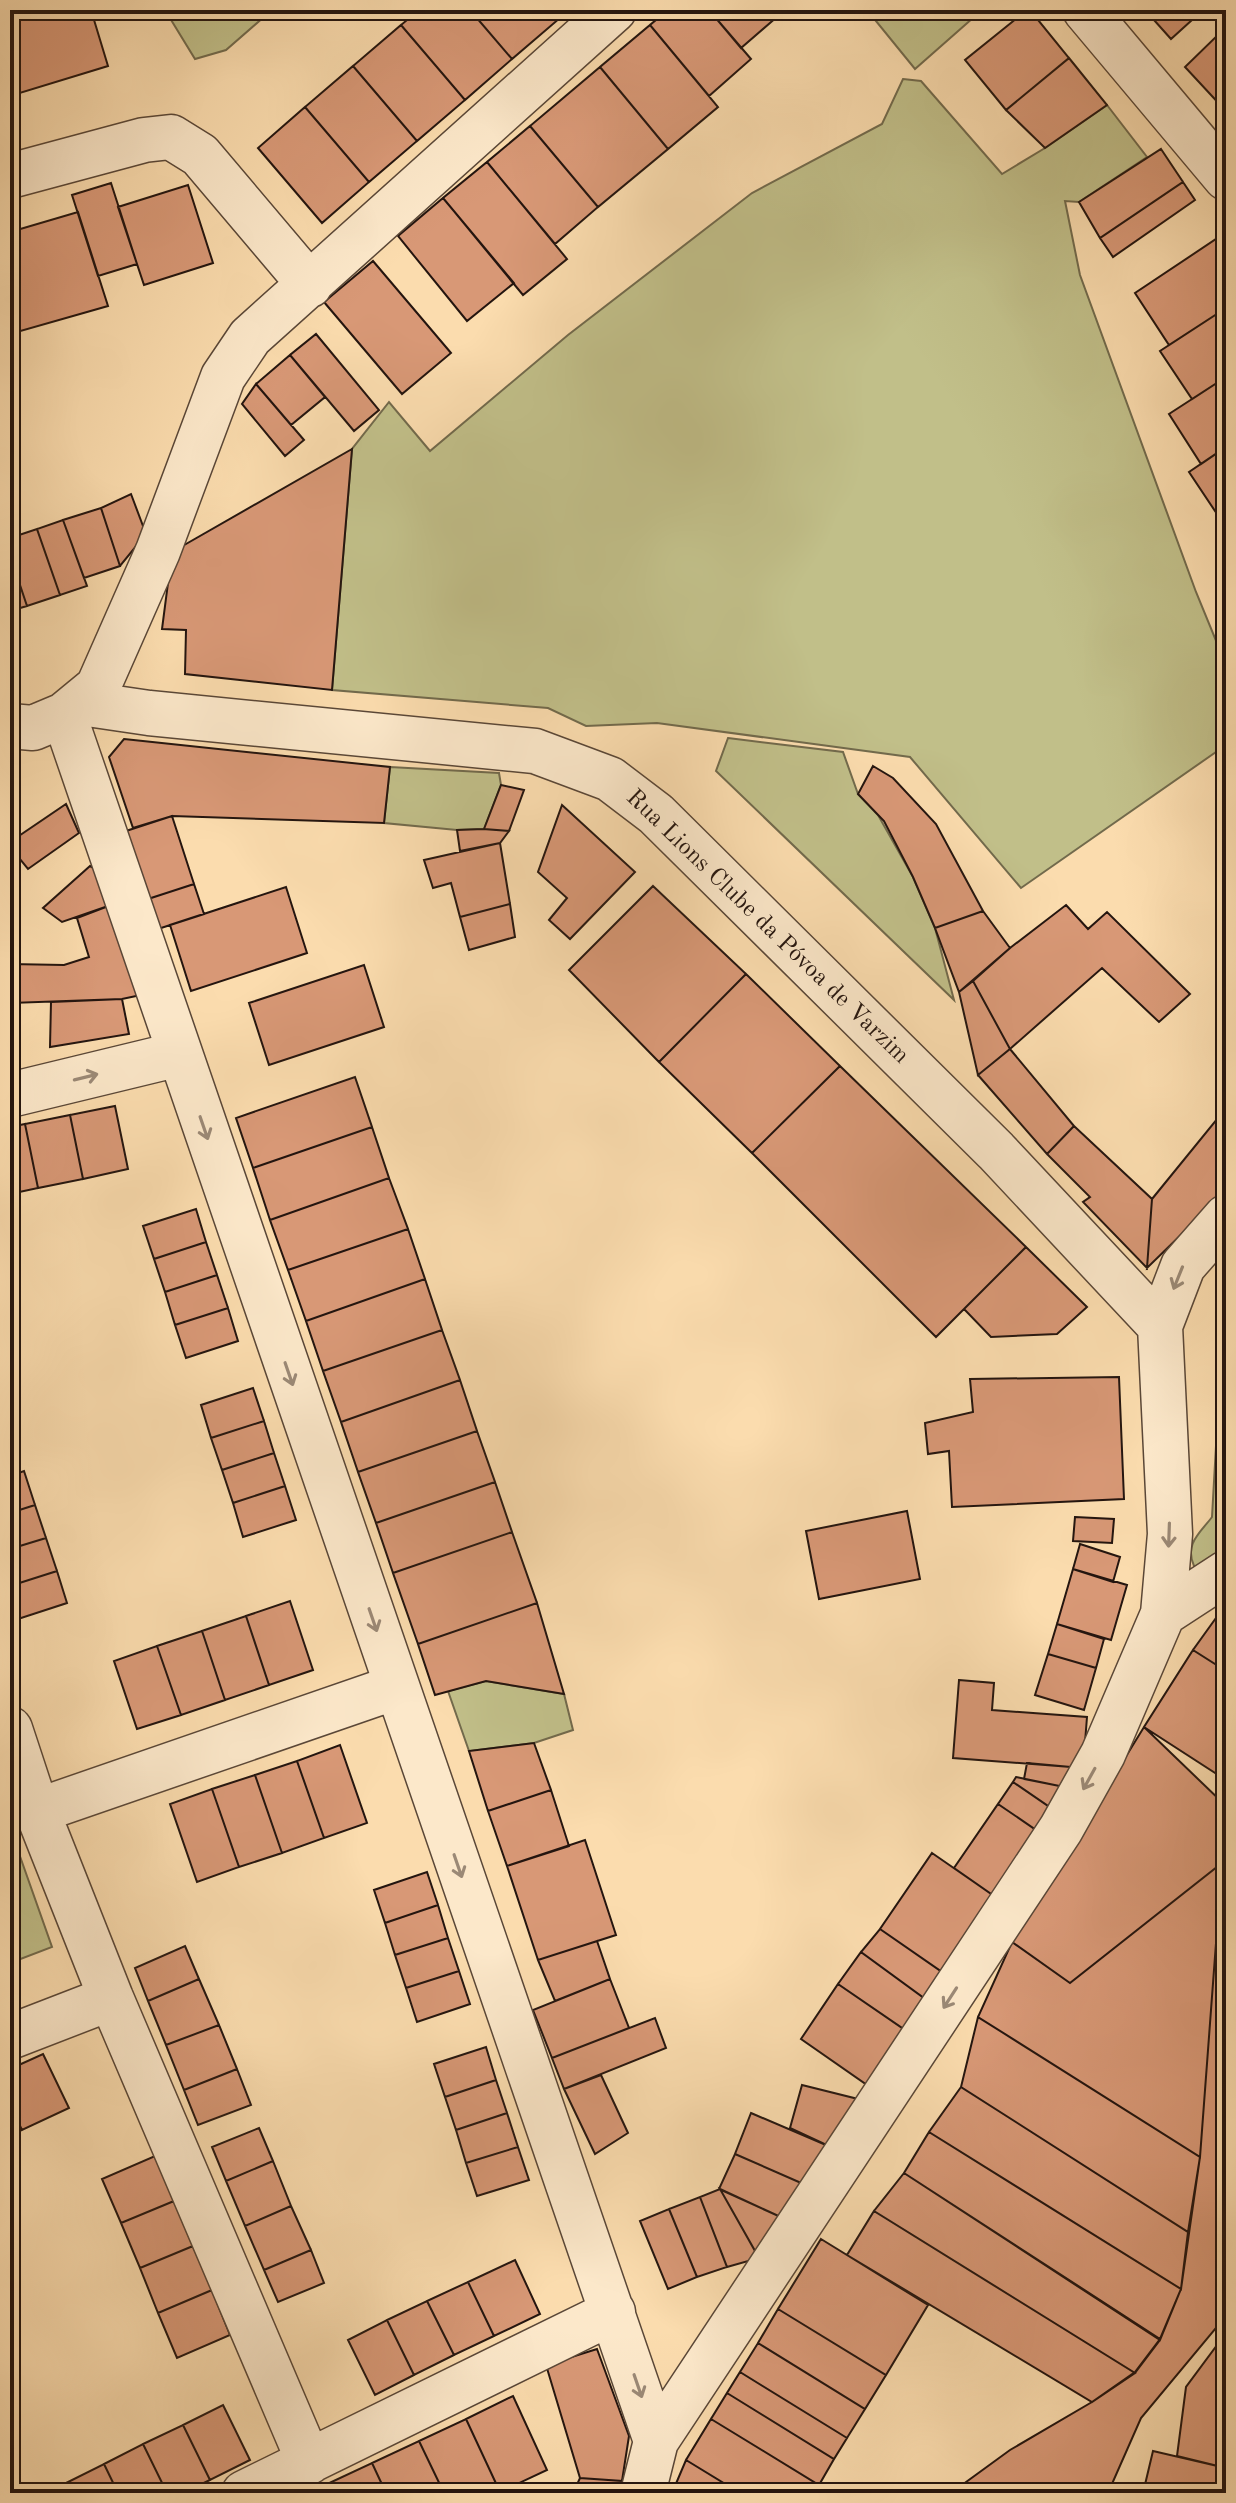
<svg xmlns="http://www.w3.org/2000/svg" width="1236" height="2503" font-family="'Old Standard TT',serif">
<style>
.green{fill:#c1bf89;stroke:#726a4c;stroke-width:2}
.building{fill:#d89876;stroke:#24150f;stroke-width:2}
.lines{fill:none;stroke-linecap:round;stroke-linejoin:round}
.minor-casing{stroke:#5a4737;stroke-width:47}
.minor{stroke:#fce8ca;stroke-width:44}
.oneway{stroke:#9b8976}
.labels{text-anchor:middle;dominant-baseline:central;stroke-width:6;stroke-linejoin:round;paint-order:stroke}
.street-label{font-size:24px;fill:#24150f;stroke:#fce8ca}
</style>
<rect width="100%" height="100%" fill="#fbdcae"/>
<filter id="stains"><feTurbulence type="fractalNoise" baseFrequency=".0025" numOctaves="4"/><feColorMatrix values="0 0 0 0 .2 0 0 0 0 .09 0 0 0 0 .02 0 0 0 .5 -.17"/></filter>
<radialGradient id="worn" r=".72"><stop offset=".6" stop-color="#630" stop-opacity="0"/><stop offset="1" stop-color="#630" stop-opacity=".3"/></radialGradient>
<path class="green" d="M165 10H272L226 50 195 59Z
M867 10H982L915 69Z
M903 79 921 81 1002 174 1045 148 1107 105 1147 157 1079 202 1065 201 1080 275 1196 592 1226 665V745L1021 888 910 757 657 723 586 726 548 708 332 690 352 449 389 402 430 451 568 335 752 193 882 124Z
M728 738 843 752 858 794 878 815 913 877 935 928 954 1000 716 771Z
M390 767 499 773 501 785 484 829 457 830 384 823Z
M1222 1339 1226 1349V1561L1203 1570 1194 1566C1184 1544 1200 1533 1212 1517Z
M486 1681 564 1694 573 1730 534 1743 469 1751 448 1691Z
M10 1828 52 1947 10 1963Z"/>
<path class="building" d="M10 10H91L108 66 10 96Z
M419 10H470L512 59 465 100 401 25Z
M470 10H553L560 18 512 59Z
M553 10H570L560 18Z
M668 10H709L751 59 709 96 650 25Z
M709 10H785L741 48Z
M1027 10H1030L1069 58 1006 110 965 60Z
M1145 10H1203L1171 39Z
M401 25 465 100 417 141 353 66Z
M650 25 718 107 668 149 600 67Z
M1226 27V107L1224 109 1185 67Z
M1069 58 1107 105 1045 148 1006 110Z
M353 66 417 141 369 182 305 107Z
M600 67 668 149 598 207 530 126Z
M305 107 369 182 322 223 258 148Z
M530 126 598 207 555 244 487 162Z
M1161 149 1183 182 1100 238 1079 202Z
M487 162 567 259 523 295 443 198Z
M1183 182 1195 200 1113 257 1100 238Z
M111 183 137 264 98 276 72 195Z
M188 185 213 263 144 285 118 207Z
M443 198 514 283 467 321 398 236Z
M78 212 108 306 10 334V232Z
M1219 237 1226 248V308L1169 345 1135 293Z
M373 261 451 353 402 394 324 302Z
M1226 308V377L1192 399 1160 351Z
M316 334 379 410 354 431 290 355Z
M290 355 325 397 291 425 256 384Z
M1226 377V447L1201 464 1169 414Z
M256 384 304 440 285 456 242 404Z
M1226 447V513L1219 517 1189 472Z
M352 449 332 690 185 674 186 630 162 629 172 552Z
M131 494 146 534 120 566 101 508Z
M101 508 120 566 84 578 63 520Z
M63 520 87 586 60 595 37 529Z
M37 529 60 595 27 606 10 555V538Z
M10 555 27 606 10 611Z
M124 739 390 767 384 823 172 816 133 828 109 757Z
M873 766 893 778 936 824 983 911 935 928 913 877 884 821 858 794Z
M501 785 524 790 509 831 484 829Z
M66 804 79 833 28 869 10 847V842Z
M562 805 635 872 570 939 549 920 567 898 538 872Z
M172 816 194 884 145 900 123 832Z
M484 829 509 831 500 843 460 851 457 830Z
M500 843 510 904 460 917 451 883 433 888 424 860Z
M90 866 101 872 111 905 62 922 43 908Z
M194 884 204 914 155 930 145 900Z
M653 886 746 974 659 1062 569 970Z
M286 887 307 953 191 991 170 925Z
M510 904 515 937 469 950 460 917Z
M111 905 141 995 122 999 11 1003 10 964 64 965 89 957 77 918Z
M1066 905 1088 929 1107 912 1190 994 1159 1022 1102 968 1010 1049 973 981 1010 948Z
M983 911 1010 948 959 992 935 928Z
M364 965 384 1027 269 1065 249 1003Z
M746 974 840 1066 752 1153 659 1062Z
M973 981 1010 1049 978 1075 959 992Z
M122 999 129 1034 50 1047 51 1002Z
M1010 1049 1074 1126 1047 1154 978 1075Z
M840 1066 1026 1247 936 1337 752 1153Z
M355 1077 372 1127 253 1168 236 1118Z
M115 1106 128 1169 83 1179 70 1115Z
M1226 1108V1191L1147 1268 1152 1199Z
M70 1115 83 1179 38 1188 25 1124Z
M25 1124 38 1188 10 1194V1127Z
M1074 1126 1152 1199 1147 1268 1083 1202 1090 1197 1047 1154Z
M372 1127 389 1178 270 1220 253 1168Z
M389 1178 408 1229 288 1270 270 1220Z
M196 1209 206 1242 154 1259 143 1226Z
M408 1229 425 1279 306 1321 288 1270Z
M206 1242 217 1275 165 1292 154 1259Z
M1026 1247 1087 1307 1057 1334 991 1337 964 1309Z
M217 1275 228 1308 175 1325 165 1292Z
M425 1279 442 1330 323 1371 306 1321Z
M228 1308 238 1341 186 1358 175 1325Z
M442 1330 460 1380 341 1422 323 1371Z
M1119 1377 1124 1499 952 1507 949 1451 928 1454 925 1423 973 1412 970 1379Z
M460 1380 477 1431 358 1472 341 1422Z
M253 1388 264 1421 211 1438 201 1405Z
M264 1421 274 1453 222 1470 211 1438Z
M477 1431 495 1482 376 1523 358 1472Z
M274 1453 285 1486 233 1503 222 1470Z
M24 1471 35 1505 10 1513V1476Z
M495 1482 512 1532 393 1573 376 1523Z
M285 1486 296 1520 243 1537 233 1503Z
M35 1505 46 1538 10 1549V1513Z
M907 1511 920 1579 819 1599 806 1531Z
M1075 1517 1114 1519 1112 1543 1073 1541Z
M512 1532 537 1603 418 1644 393 1573Z
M46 1538 57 1571 10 1586V1549Z
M1080 1544 1120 1557 1113 1582 1073 1569Z
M1073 1569 1127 1585 1111 1640 1057 1624Z
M57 1571 67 1603 15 1620 10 1605V1586Z
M290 1601 313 1670 269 1685 246 1616Z
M537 1603 564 1694 486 1681 435 1695 418 1644Z
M1226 1604V1671L1193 1650Z
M246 1616 269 1685 225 1700 202 1631Z
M1057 1624 1104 1639 1096 1668 1048 1654Z
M202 1631 225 1700 181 1715 157 1646Z
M157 1646 181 1715 137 1729 114 1661Z
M1193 1650 1226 1671V1780L1144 1727Z
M1048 1654 1096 1668 1084 1710 1035 1695Z
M959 1680 994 1683 992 1710 1087 1717 1083 1768 953 1758Z
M1144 1727 1226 1806V1864L1222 1863 1070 1983 1012 1942Z
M534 1743 551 1790 488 1811 469 1751Z
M340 1745 367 1823 324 1838 297 1761Z
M297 1761 324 1838 282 1853 255 1775Z
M1027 1763 1083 1768 1069 1788 1024 1779Z
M255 1775 282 1853 239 1867 212 1789Z
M1016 1777 1069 1788 1054 1810 1013 1782Z
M1013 1782 1054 1810 1039 1832 998 1804Z
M212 1789 239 1867 197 1882 170 1804Z
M551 1790 569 1846 507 1866 488 1811Z
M998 1804 1039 1832 997 1898 954 1868Z
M585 1840 616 1935 538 1960 507 1866Z
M932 1853 997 1898 945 1974 880 1929Z
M1222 1863 1200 2157 978 2017 1012 1942 1070 1983Z
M1222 1863 1226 1864V2316L1141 2418 1108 2493H951L1010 2450 1092 2402 1135 2372 1160 2339 1181 2289 1200 2157Z
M427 1872 438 1905 385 1923 374 1890Z
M438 1905 448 1938 395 1955 385 1923Z
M880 1929 945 1974 928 2001 861 1952Z
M448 1938 459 1971 406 1988 395 1955Z
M597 1941 610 1979 555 2001 538 1960Z
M185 1946 199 1979 148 2001 135 1968Z
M861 1952 928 2001 908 2032 838 1984Z
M459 1971 470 2004 417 2022 406 1988Z
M199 1979 219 2025 166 2045 148 2001Z
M610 1979 629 2028 552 2058 533 2010Z
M838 1984 908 2032 870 2087 801 2039Z
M978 2017 1200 2157 1188 2232 961 2087Z
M655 2018 666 2048 564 2089 552 2058Z
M219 2025 237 2069 184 2090 166 2045Z
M486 2047 496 2080 445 2097 434 2064Z
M43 2054 69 2108 22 2130 10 2105V2069Z
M237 2069 251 2105 198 2125 184 2090Z
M601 2075 628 2133 595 2154 564 2089Z
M496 2080 507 2113 456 2130 445 2097Z
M802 2085 858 2099 833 2148 790 2128Z
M961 2087 1188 2232 1181 2289 929 2132Z
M10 2105 22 2130 10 2135Z
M507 2113 518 2147 466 2163 456 2130Z
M751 2113 833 2148 808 2186 735 2154Z
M259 2128 273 2161 226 2181 212 2147Z
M929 2132 1181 2289 1160 2340 904 2173Z
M518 2147 529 2180 477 2196 466 2163Z
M735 2154 808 2186 785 2219 719 2189Z
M155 2156 174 2201 121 2223 102 2179Z
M273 2161 291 2206 245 2226 226 2181Z
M904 2173 1160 2339V2340L1135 2373 874 2211Z
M720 2189 759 2258 727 2267 700 2197Z
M720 2189 785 2219 759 2258Z
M700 2197 727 2267 697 2277 669 2209Z
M174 2201 193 2246 140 2268 121 2223Z
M291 2206 311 2250 264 2270 245 2226Z
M669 2209 697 2277 668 2289 640 2221Z
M874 2211 1135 2373 1092 2402 847 2255Z
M821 2239 928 2305 886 2375 778 2309Z
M193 2246 212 2290 158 2313 140 2268Z
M311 2250 324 2283 278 2302 264 2270Z
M515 2260 540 2314 494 2336 468 2282Z
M468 2282 494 2336 454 2355 427 2301Z
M212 2290 230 2335 177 2358 158 2313Z
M427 2301 454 2355 414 2375 387 2320Z
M778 2309 886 2375 865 2409 758 2343Z
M387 2320 414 2375 375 2395 348 2340Z
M1226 2333V2468L1177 2456 1186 2387Z
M758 2343 865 2409 847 2438 740 2372Z
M597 2349 629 2436 622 2481 580 2478 546 2365Z
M740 2372 847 2438 834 2459 727 2393Z
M727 2393 834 2459 819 2485 711 2419Z
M513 2396 547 2470 500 2492 466 2419Z
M223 2405 250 2460 210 2480 183 2425Z
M466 2419 500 2492 497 2493H444L419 2441Z
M711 2419 819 2485 814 2493H740L686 2460Z
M183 2425 210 2480 183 2493H167L143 2444Z
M419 2441 444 2493H386L372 2463Z
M143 2444 167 2493H118L104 2464Z
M1153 2451 1226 2468V2493H1143Z
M686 2460 740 2493H672Z
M372 2463 386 2493H329L325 2485Z
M104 2464 118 2493H68L64 2484Z
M580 2478 622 2481 620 2493H573Z
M325 2485 329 2493H308Z"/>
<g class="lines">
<defs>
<path id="minor" d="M614 10 250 337 223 377 158 551 98 687 64 715 656 2441 643 2493
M1085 10 1226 178
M10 176 144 140 171 137 200 155 310 285
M81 703 149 713 535 751 610 779 656 814 996 1151 1160 1326
M10 726 33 728 64 715
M10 1095 179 1054
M1163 1614 1226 1573
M10 1729 37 1811 111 1998 309 2462
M37 1811 396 1687
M10 2037 111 1998
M656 2441 1061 1829 1103 1754 1163 1614 1170 1534 1160 1326 1183 1266 1226 1217
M244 2493 613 2312"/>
</defs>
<use href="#minor" class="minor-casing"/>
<use href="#minor" class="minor"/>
</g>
<defs><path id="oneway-shaft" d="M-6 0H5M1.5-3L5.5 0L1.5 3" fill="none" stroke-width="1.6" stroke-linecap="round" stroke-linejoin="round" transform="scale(2)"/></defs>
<g class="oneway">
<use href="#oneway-shaft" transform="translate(86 1077) rotate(-14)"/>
<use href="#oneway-shaft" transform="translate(204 1128) rotate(71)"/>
<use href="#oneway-shaft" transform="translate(1178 1278) rotate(112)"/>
<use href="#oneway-shaft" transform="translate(289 1374) rotate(71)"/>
<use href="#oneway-shaft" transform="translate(1169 1535) rotate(92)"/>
<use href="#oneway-shaft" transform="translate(373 1620) rotate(71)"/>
<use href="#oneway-shaft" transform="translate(1089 1779) rotate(119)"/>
<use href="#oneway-shaft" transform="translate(458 1866) rotate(71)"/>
<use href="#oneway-shaft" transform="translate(950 1998) rotate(123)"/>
<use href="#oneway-shaft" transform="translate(638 2386) rotate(71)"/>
</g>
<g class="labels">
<g class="street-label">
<text transform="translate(767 927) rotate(44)">Rua Lions Clube da Póvoa de Varzim</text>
</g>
</g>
<rect width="1236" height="2503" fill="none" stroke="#fbdcae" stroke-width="40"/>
<rect x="12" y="12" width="1212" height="2479" fill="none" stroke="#24150f" stroke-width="4"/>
<rect x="20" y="20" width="1196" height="2463" fill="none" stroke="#24150f" stroke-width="2"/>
<rect width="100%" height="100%" filter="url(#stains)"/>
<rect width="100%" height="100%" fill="url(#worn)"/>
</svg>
